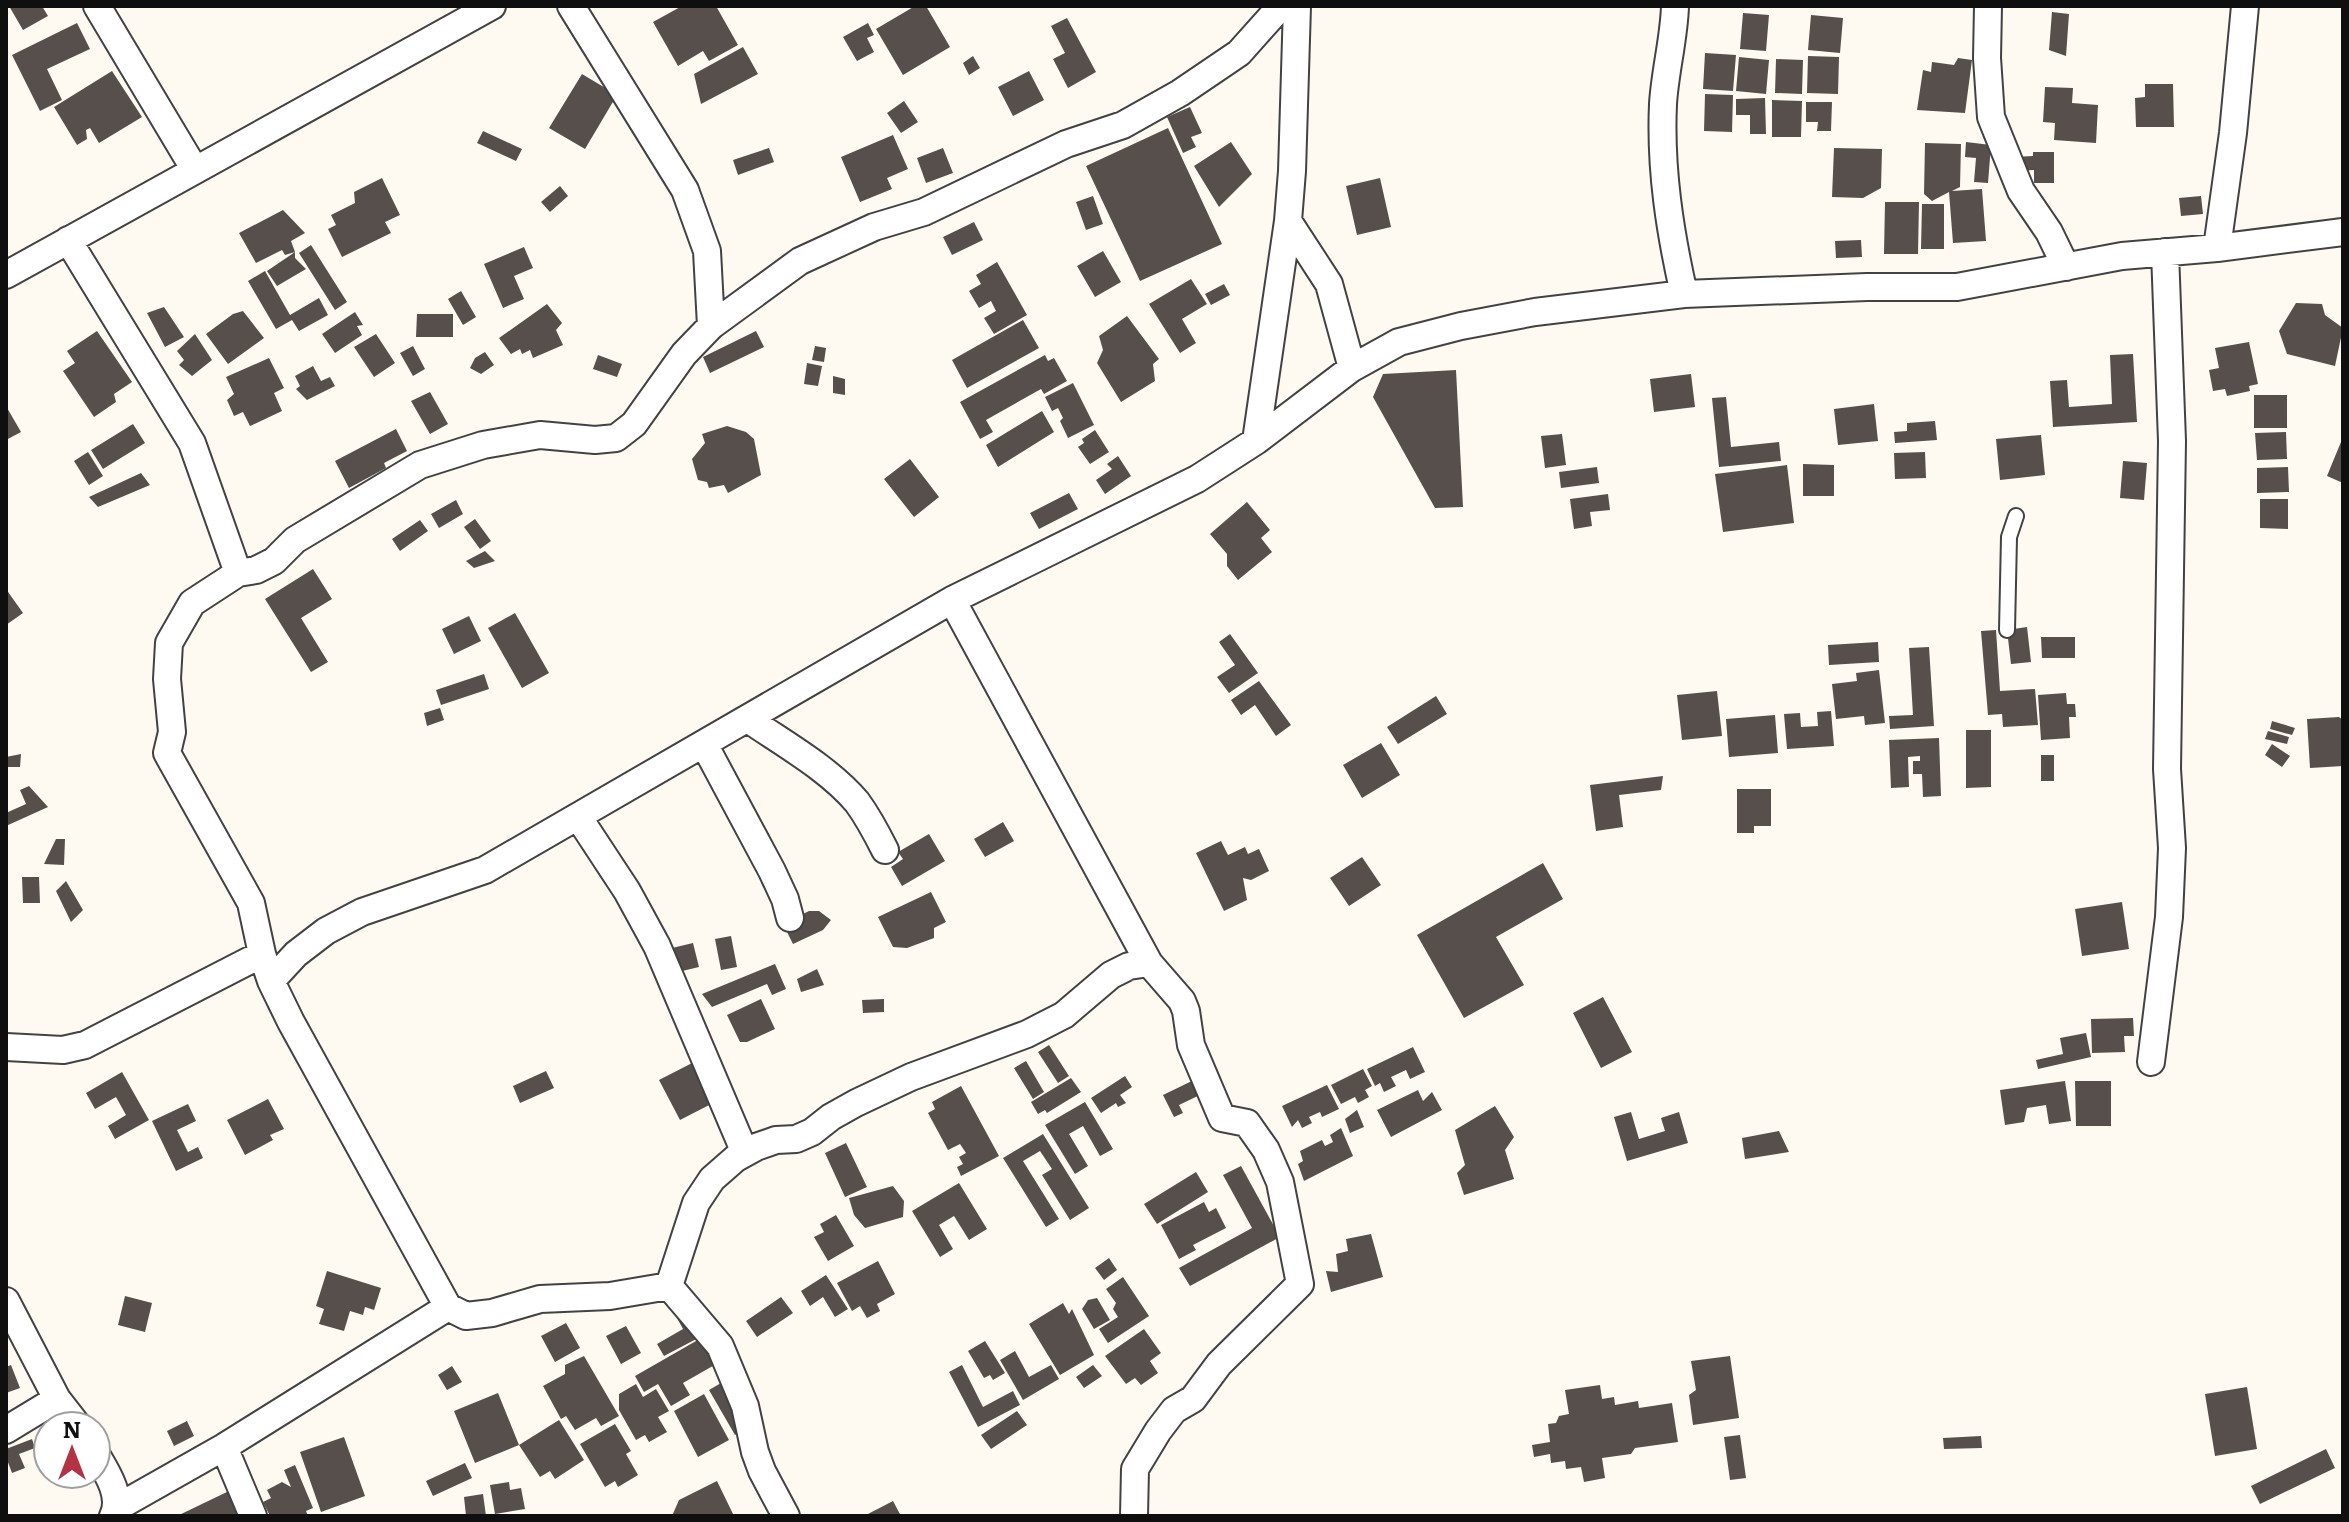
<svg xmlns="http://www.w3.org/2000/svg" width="2349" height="1522" font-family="Literata,serif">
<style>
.building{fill:#564f4c}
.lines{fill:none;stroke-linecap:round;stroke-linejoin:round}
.lane-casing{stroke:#424242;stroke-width:18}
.street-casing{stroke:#424242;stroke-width:30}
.lane{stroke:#fff;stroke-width:14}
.street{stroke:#fff;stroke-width:26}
</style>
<rect width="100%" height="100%" fill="#fefaf2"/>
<path class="building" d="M9 6H42L48 16 23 30Z
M682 6H716L738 45 709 61 703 51 678 66 653 22Z
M915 6H926L950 47 903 75 876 29Z
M2052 12 2069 14 2066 56 2049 50Z
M1743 13 1769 15 1766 51 1740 49Z
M1811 15 1843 18 1840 53 1808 50Z
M1067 18 1096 72 1068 88 1053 59 1065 53 1051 26Z
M77 23 90 49 47 69 62 100 40 111 12 55Z
M868 23 874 35 867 38 874 52 857 61 843 37Z
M743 47 758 74 701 104 694 74Z
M1705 53 1736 55 1733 91 1703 89Z
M973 56 980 68 969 75 963 63Z
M1808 56 1839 57 1838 94 1807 93Z
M1739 57 1769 60 1766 94 1736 91Z
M1958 58 1972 60 1965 113 1917 110 1923 70 1931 72 1932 62 1954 65Z
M1776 59 1803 60 1802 94 1775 93Z
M112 71 142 117 99 143 90 128 86 130 87 139 77 145 54 107Z
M1029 71 1044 100 1013 116 998 87Z
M582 74 617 95 585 149 549 128Z
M2145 84H2173L2174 127H2136L2135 98 2145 97Z
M2045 87 2073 88 2072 103 2098 105 2096 143 2054 140 2055 123 2043 122Z
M1705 94 1733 95 1732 132 1704 131Z
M1765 98 1766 134H1750V115H1736V99Z
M1772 100 1802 101 1801 137H1772Z
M904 101 918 122 901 133 887 113Z
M1806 102H1832L1831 131H1817L1818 122H1806Z
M1190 107 1202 133 1191 137 1196 147 1183 153 1167 117Z
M1168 128 1222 244 1140 281 1086 166Z
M483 131 522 149 516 161 477 143Z
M893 135 908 169 887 178 892 189 860 202 841 157Z
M1231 142 1252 174 1219 207 1194 166Z
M1966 142 1991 145 1988 183 1974 182 1976 158 1965 157Z
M1925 143 1961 144 1960 187 1952 191 1982 189 1986 241 1953 243 1949 192 1932 201 1924 194Z
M769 148 774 162 738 175 733 160Z
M943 148 953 173 926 183 917 158Z
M1834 148 1882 149 1881 188 1863 198 1832 197Z
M2033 152H2054V183H2034V170L2015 171 2014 157 2033 156Z
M382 178 400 215 385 222 391 233 342 257 328 229 336 225 331 215 355 203 354 192Z
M1380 178 1391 227 1357 235 1346 186Z
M560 186 568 196 550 212 541 202Z
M1093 196 1103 224 1086 230 1076 202Z
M2201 196 2203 214 2181 216 2179 198Z
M1885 202H1919L1918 254H1884Z
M1922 204H1944V249H1921Z
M283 210 305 233 291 241 295 252V258L306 269 277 286 267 271 295 252 285 255 282 250 256 263 239 233Z
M974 222 983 240 952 255 943 237Z
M1861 240 1862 257 1836 258 1835 241Z
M311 245 347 302 335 310 299 253Z
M524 247 533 268 514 276 524 299 503 308 484 264Z
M1103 251 1121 282 1095 297 1077 266Z
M997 262 1027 315 994 334 984 318 996 311 991 301 979 308 969 291 981 284 976 275Z
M265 271 290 315 319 298 328 315 299 331 292 320 276 329 248 281Z
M1191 279 1207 304 1182 319 1196 343 1180 353 1149 304Z
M1224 284 1230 295 1211 305 1205 294Z
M461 291 476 317 463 325 448 299Z
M2296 303 2322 304 2325 315 2343 328 2335 366 2287 354 2279 331Z
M547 304 562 323 556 330 563 345 533 358 530 350 522 354 520 349 511 354 499 338Z
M164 307 184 337 165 347 147 313Z
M243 311 264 338 228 364 206 334 233 314Z
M355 312 363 325 357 326 362 335 335 353 322 334Z
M417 314H453V337H416Z
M1127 316 1159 359 1153 364 1155 381 1121 402 1097 363 1103 350 1099 336Z
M1023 320 1039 348 967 388 952 360Z
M97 331 132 382 114 394 116 402 94 417 63 371 75 363 67 351Z
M756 331 764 347 710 373 703 357Z
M195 334 212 360 192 376 179 365 184 360 177 351Z
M376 334 395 363 374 377 354 347Z
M2249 342 2258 384 2249 386 2250 391 2227 396 2225 389 2213 391 2209 370 2219 368 2215 348Z
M413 346 425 369 413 376 400 353Z
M815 346 826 348 824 362 812 360Z
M485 352 494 365 481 374 470 368 475 358Z
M2133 354 2137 422 2053 427 2050 381 2067 380 2069 407 2112 404 2110 355Z
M598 355 622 364 617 377 593 369Z
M1045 355 1048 361 1054 358 1067 381 1044 394 1041 389 986 420 993 432 980 439 960 402Z
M269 358 284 388 274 393 282 411 250 426 243 412 234 416 227 400 234 394 226 377Z
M807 363 822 366 818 386 804 384Z
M313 366 321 381 330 377 335 386 307 400 296 389 300 386 295 376Z
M1456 370 1463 507 1435 508 1373 397 1383 374Z
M1691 374 1695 407 1654 412 1650 379Z
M833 376 845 379V395L833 393Z
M1073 383 1094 425 1068 438 1060 421 1063 418 1058 408 1052 411 1045 397Z
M430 392 448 424 430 434 411 401Z
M2254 395H2287V428H2254Z
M1726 397 1731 447 1779 442 1781 461 1719 467 1712 398Z
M1874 404 1878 441 1838 445 1834 409Z
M6 406 21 432 6 440Z
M1042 411 1054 432 998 467 986 445Z
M1935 421 1937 440 1895 443 1894 432 1907 431V423Z
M133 424 145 443 103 469 91 450Z
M727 426 746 432 754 439 761 475 728 493 724 485 709 488 707 482 698 480 692 459 705 443 702 434Z
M396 429 407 451 384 463 386 468 349 488 335 461Z
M1095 430 1109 452 1090 464 1078 447 1084 443 1082 439Z
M2286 432 2287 459 2257 460 2255 433Z
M1562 434 1566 465 1545 468 1541 436Z
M2041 435 2045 475 2000 480 1996 439Z
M2343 437V483L2327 476Z
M88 452 103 476 89 485 74 461Z
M1925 452 1926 478 1895 479 1894 453Z
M1118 456 1131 476 1105 494 1096 480 1112 469 1107 464Z
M910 459 939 497 914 517 884 479Z
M2123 461 2147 463 2144 500 2120 498Z
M1803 464 1834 465V496H1803Z
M1787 465 1794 523 1723 532 1715 474Z
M1597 467 1599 483 1561 488 1559 472Z
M2288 467 2289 492 2257 493V468Z
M141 473 150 485 98 507 89 497Z
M1069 493 1078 509 1039 529 1030 513Z
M1608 494 1610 510 1590 512 1592 526 1574 529 1570 499Z
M2260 499H2288V529L2260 528Z
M456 500 463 514 439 528 431 514Z
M1247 502 1270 530 1261 538 1272 552 1238 580 1227 566V554L1210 534Z
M475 519 491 541 480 549 464 527Z
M420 520 428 531 400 551 392 539Z
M485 551 495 561 474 568 466 561Z
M313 569 332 599 301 618 328 662 311 672 265 599Z
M6 589 23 613 6 625Z
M515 613 549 673 522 688 488 628Z
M469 616 481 641 454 654 442 629Z
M2027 627 2031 662 2011 664 2007 630Z
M1996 630 2000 691 2035 689 2038 725 2003 727 2002 714 1988 715 1981 631Z
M1230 634 1258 673 1229 693 1217 677 1235 665 1219 642Z
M2041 637H2075V658H2042Z
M1878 642 1879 662 1829 665 1828 645Z
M1929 647 1934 726 1890 729 1889 716 1913 715 1909 648Z
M1879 670 1885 723 1865 725 1864 716 1836 719 1832 684 1857 681 1856 673Z
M484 674 489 689 441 705 436 690Z
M1259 681 1291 725 1276 736 1255 705 1241 715 1231 700Z
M1717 691 1722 736 1682 740 1677 695Z
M2066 693 2067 704H2075L2076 717H2069L2070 738 2041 740 2038 695Z
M1436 696 1447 714 1398 744 1387 727Z
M440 708 444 720 427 726 424 713Z
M1831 711 1834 746 1787 749 1784 714 1800 713 1801 727 1818 726 1817 712Z
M1775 715 1778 753 1729 757 1726 719Z
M2339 717 2343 720V766L2310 768 2307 719Z
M2272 721 2295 728 2292 735 2270 729Z
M1966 730H1991V787L1966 788Z
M2268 731 2289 737 2287 744 2265 739Z
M1939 738 1941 796 1923 797 1922 774H1913V761H1920V756L1908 757 1909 787 1891 788 1889 740Z
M1381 743 1400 775 1362 798 1343 765Z
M2272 744 2290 756 2282 767 2265 755Z
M21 754 20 767H6V757Z
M2041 755H2054V781H2041Z
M1663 776 1661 790 1619 795 1623 827 1596 831 1590 785Z
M29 786 48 807 6 826V813L26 804 20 790Z
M1737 789H1771V826H1754V833H1737Z
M1003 822 1014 841 985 857 974 839Z
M929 834 945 861 902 886 891 867 903 859 898 852Z
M56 839H65L64 865 44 864Z
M1221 841 1228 855 1245 847 1248 854 1259 849 1269 871 1251 880 1243 878 1247 900 1224 911 1196 853Z
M1362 857 1381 885 1349 906 1330 878Z
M1543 863 1563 899 1496 937 1524 985 1464 1018 1417 935Z
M22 877H39L40 903H23Z
M66 881 83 910 71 922 56 891Z
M931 892 946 922 934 928V938L907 948 893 947 878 917Z
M2122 902 2129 949 2082 956 2075 909Z
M809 911H819L831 920 823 930 793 944 783 924Z
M731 936 737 967 721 970 715 939Z
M693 943 699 967 678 972 672 948Z
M775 964 786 989 772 995 767 984 712 1007 702 994Z
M817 969 824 985 801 992 797 979Z
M1603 997 1632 1052 1601 1068 1573 1013Z
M761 999 775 1029 747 1042H740L727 1015Z
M884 999V1012L863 1013 862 1000Z
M2133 1018 2134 1036H2124L2125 1052 2092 1053 2091 1019Z
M2086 1033 2091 1057 2038 1069 2036 1060 2063 1054 2060 1038Z
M1049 1045 1069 1076 1058 1083 1038 1052Z
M1413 1047 1425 1072 1410 1079 1406 1070 1391 1077 1396 1086 1384 1092 1380 1083 1375 1086 1367 1069Z
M1026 1061 1044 1092 1033 1099 1014 1068Z
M694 1062 715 1102 680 1120 659 1080Z
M1363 1069 1372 1086 1365 1090 1369 1097 1358 1103 1355 1097 1341 1104 1331 1085Z
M546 1071 554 1088 520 1103 513 1086Z
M122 1072 149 1120 115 1139 108 1126 126 1115 116 1097 95 1109 86 1093Z
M1125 1076 1132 1087 1120 1095 1126 1103 1118 1107 1116 1103 1101 1113 1091 1098Z
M1071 1078 1081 1092 1047 1113 1045 1110 1038 1114 1031 1102Z
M1196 1079 1204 1093 1179 1105 1183 1113 1174 1117 1163 1095Z
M2065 1081 2071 1121 2049 1124 2046 1105 2027 1108 2024 1122 2005 1125 2000 1090Z
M2075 1081H2111V1126H2076Z
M1327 1085 1339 1109 1322 1117 1320 1112 1309 1117 1312 1123 1302 1128 1298 1120 1292 1127 1282 1106Z
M961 1086 999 1156 961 1176 957 1167 963 1164 959 1157 966 1153 960 1144 948 1150 928 1113 935 1109 932 1102Z
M1418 1090 1423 1101 1432 1092 1442 1110 1391 1137 1377 1110Z
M268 1099 284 1129 270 1135 273 1140 245 1155 227 1120Z
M1085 1102 1113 1149 1100 1156 1083 1126 1069 1134 1088 1166 1075 1174 1045 1125Z
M188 1104 196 1121 177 1130 188 1152 198 1147 203 1158 176 1171 152 1121Z
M1495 1106 1514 1137 1505 1150 1514 1179 1464 1195 1457 1173 1465 1165 1455 1130Z
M1357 1110 1364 1127 1350 1133 1345 1119Z
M1631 1112 1639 1139 1665 1131 1661 1118 1679 1112 1688 1143 1627 1161 1614 1117Z
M1341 1128 1353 1156 1304 1181 1298 1164 1303 1161 1300 1151 1322 1140 1325 1146 1333 1142 1330 1135Z
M1779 1131 1789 1152 1745 1159 1742 1138Z
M1043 1134 1089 1208 1070 1220 1042 1175 1052 1169 1040 1151 1023 1161 1059 1219 1046 1227 1003 1158Z
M846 1143 867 1187 845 1197 825 1153Z
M1241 1166 1280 1237 1190 1286 1179 1268 1252 1228 1223 1175Z
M1196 1172 1208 1192 1157 1224 1144 1204Z
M959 1183 987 1229 969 1240 954 1216 939 1225 953 1249 940 1257 912 1211Z
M893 1186 904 1201 903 1217 865 1228 854 1215 849 1198Z
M1204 1202 1209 1212 1216 1208 1226 1228 1193 1245 1196 1250 1179 1259 1161 1225Z
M836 1215 854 1246 828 1261 814 1237 824 1232 820 1224Z
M1371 1234 1383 1277 1331 1292 1326 1271 1338 1272 1336 1254 1348 1251 1346 1239Z
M1109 1258 1117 1270 1104 1280 1095 1268Z
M878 1261 895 1294 877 1304 880 1311 867 1318 860 1306 852 1311 837 1283Z
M327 1271 381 1288 374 1310 365 1307 363 1315 350 1311 344 1331 319 1324 324 1309 316 1306Z
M826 1275 848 1309 835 1317 823 1297 810 1306 801 1291Z
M1123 1277 1149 1316 1108 1343 1099 1329 1118 1317 1113 1309 1116 1303 1106 1289Z
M125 1296 152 1303 145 1332 118 1325Z
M781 1297 793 1313 757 1337 746 1321Z
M1097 1298 1110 1320 1094 1329 1082 1309 1088 1300Z
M1063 1303 1069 1314 1072 1309 1094 1355 1060 1375 1029 1324Z
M688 1311 702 1336 664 1356 657 1344 683 1329 677 1318Z
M566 1323 580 1348 555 1362 541 1336Z
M626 1326 641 1353 621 1364 606 1336Z
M1144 1329 1161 1353 1150 1361 1158 1373 1141 1385 1135 1378 1126 1384 1105 1356Z
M703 1337 718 1363 683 1383 690 1395 671 1406 658 1384 644 1392 635 1376Z
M985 1341 1005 1373 993 1380 990 1375 984 1378 968 1351Z
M1015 1351 1029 1377 1051 1365 1059 1379 1023 1400 1000 1360Z
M584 1356 619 1416 601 1426 596 1418 575 1430 566 1416 561 1419 543 1386 565 1374V1365Z
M1730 1356 1739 1418 1693 1425 1689 1395 1696 1390 1691 1361Z
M11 1365 20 1388 6 1393V1367Z
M962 1365 983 1407 1013 1391 1020 1405 978 1427 949 1372Z
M1093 1365 1102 1376 1084 1388 1076 1377Z
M452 1366 462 1382 447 1390 438 1375Z
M721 1383 747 1428 735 1435 709 1390Z
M636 1384 643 1397 656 1389 669 1411 658 1417 667 1432 649 1442 645 1435 636 1440 619 1410V1394Z
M1600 1385 1602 1399 1614 1397 1615 1405 1638 1401 1639 1408 1672 1403 1678 1442 1635 1448 1631 1454 1602 1458 1605 1478 1584 1482 1581 1467 1566 1469 1565 1461 1551 1463 1550 1454 1534 1457 1532 1445 1550 1442 1548 1424 1556 1423 1559 1416 1569 1414 1565 1390Z
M2247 1387 2257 1449 2215 1456 2205 1394Z
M498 1393 519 1445 475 1463 454 1411Z
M704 1394 729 1440 698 1457 674 1411Z
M1017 1411 1027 1425 991 1449 981 1435Z
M559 1420 584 1460 555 1479 550 1471 540 1477 519 1445Z
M187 1421 194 1436 174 1446 167 1431Z
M615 1424 631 1451 626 1454 638 1475 618 1487 615 1481 605 1487 580 1444Z
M1740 1435 1746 1478 1730 1480 1724 1437Z
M1981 1436 1982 1448 1944 1449 1943 1438Z
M344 1437 365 1496 321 1512 300 1452Z
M32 1439 35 1448 19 1454 25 1468 12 1473 6 1457V1449Z
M2326 1449 2335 1468 2260 1504 2251 1486Z
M465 1463 472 1478 433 1496 426 1481Z
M295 1465 313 1508 306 1511 308 1516H270L263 1502 271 1498 267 1490 282 1482 291 1487 284 1470Z
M717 1481 734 1516H672L679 1500Z
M509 1482 510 1490 521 1488 525 1509 495 1514 490 1485Z
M229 1491 241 1516H177Z
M483 1494 486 1516H466L464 1497Z
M893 1501 901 1516H864Z"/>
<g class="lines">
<defs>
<path id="lane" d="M2007 630 2009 537 2016 516"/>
<path id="street" d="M97 6 195 170
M571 6 685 190 707 251 711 326 684 354 634 424 616 438 595 440 540 435 483 445 420 465 295 540 274 561 256 570 238 573 192 603 169 643 167 679 172 732 167 753 251 903 262 954 271 981 291 1022 448 1307 466 1316 492 1313 540 1299 610 1296 669 1286
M1675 6C1674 39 1665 71 1663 104 1660 169 1670 232 1684 294
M1988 6 1987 58 1991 117 2021 191 2049 232 2066 267
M1288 221 1329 284 1352 368
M68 240 192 443 238 573
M2217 248 2233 133 2245 6
M6 275 492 6
M711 326 800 261 874 227 924 212 1066 144 1123 125 1180 93 1239 53 1281 6
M1256 441 1288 221 1292 171 1297 6
M952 600 1149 963 1182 1001 1186 1011 1191 1045 1222 1118 1247 1123 1266 1150 1280 1182 1300 1284 1219 1364 1193 1399 1174 1410 1158 1431 1135 1469 1134 1516
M748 719C784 744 828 768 857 802 868 817 877 834 885 850
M704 744 772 871 785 899 790 918
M579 818 627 891 657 946 745 1153
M271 981 296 954 326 931 362 912 485 870 952 600 1197 479 1256 441 1352 368 1399 342 1461 326 1535 312 1684 294 1867 287H1957L2122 256 2217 248 2343 232
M6 1047 63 1050 85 1045 262 954
M2151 1062 2169 917 2172 848 2167 769 2172 441 2165 252
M669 1286 696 1203 712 1179 736 1158 756 1147 776 1140 796 1139 812 1132 831 1117 856 1103 911 1077 1027 1034 1064 1015 1111 975 1129 966 1149 963
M669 1286 720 1346 745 1406 755 1452 762 1471 786 1516
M6 1301 57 1399 78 1426
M6 1430 57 1399
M224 1447 253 1516
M96 1454C106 1471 123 1496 113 1516
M118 1507 224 1447 448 1307"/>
</defs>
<use href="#lane" class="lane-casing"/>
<use href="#street" class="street-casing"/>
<use href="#lane" class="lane"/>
<use href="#street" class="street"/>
</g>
<rect width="2349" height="1522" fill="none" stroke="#0f0f0f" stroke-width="16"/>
<g transform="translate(72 1450)"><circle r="38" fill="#ffffff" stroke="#9f9f9f" stroke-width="2"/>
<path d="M0-6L14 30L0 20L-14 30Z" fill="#b23444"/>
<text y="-12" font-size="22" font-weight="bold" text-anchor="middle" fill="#0f0f0f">N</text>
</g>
</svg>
